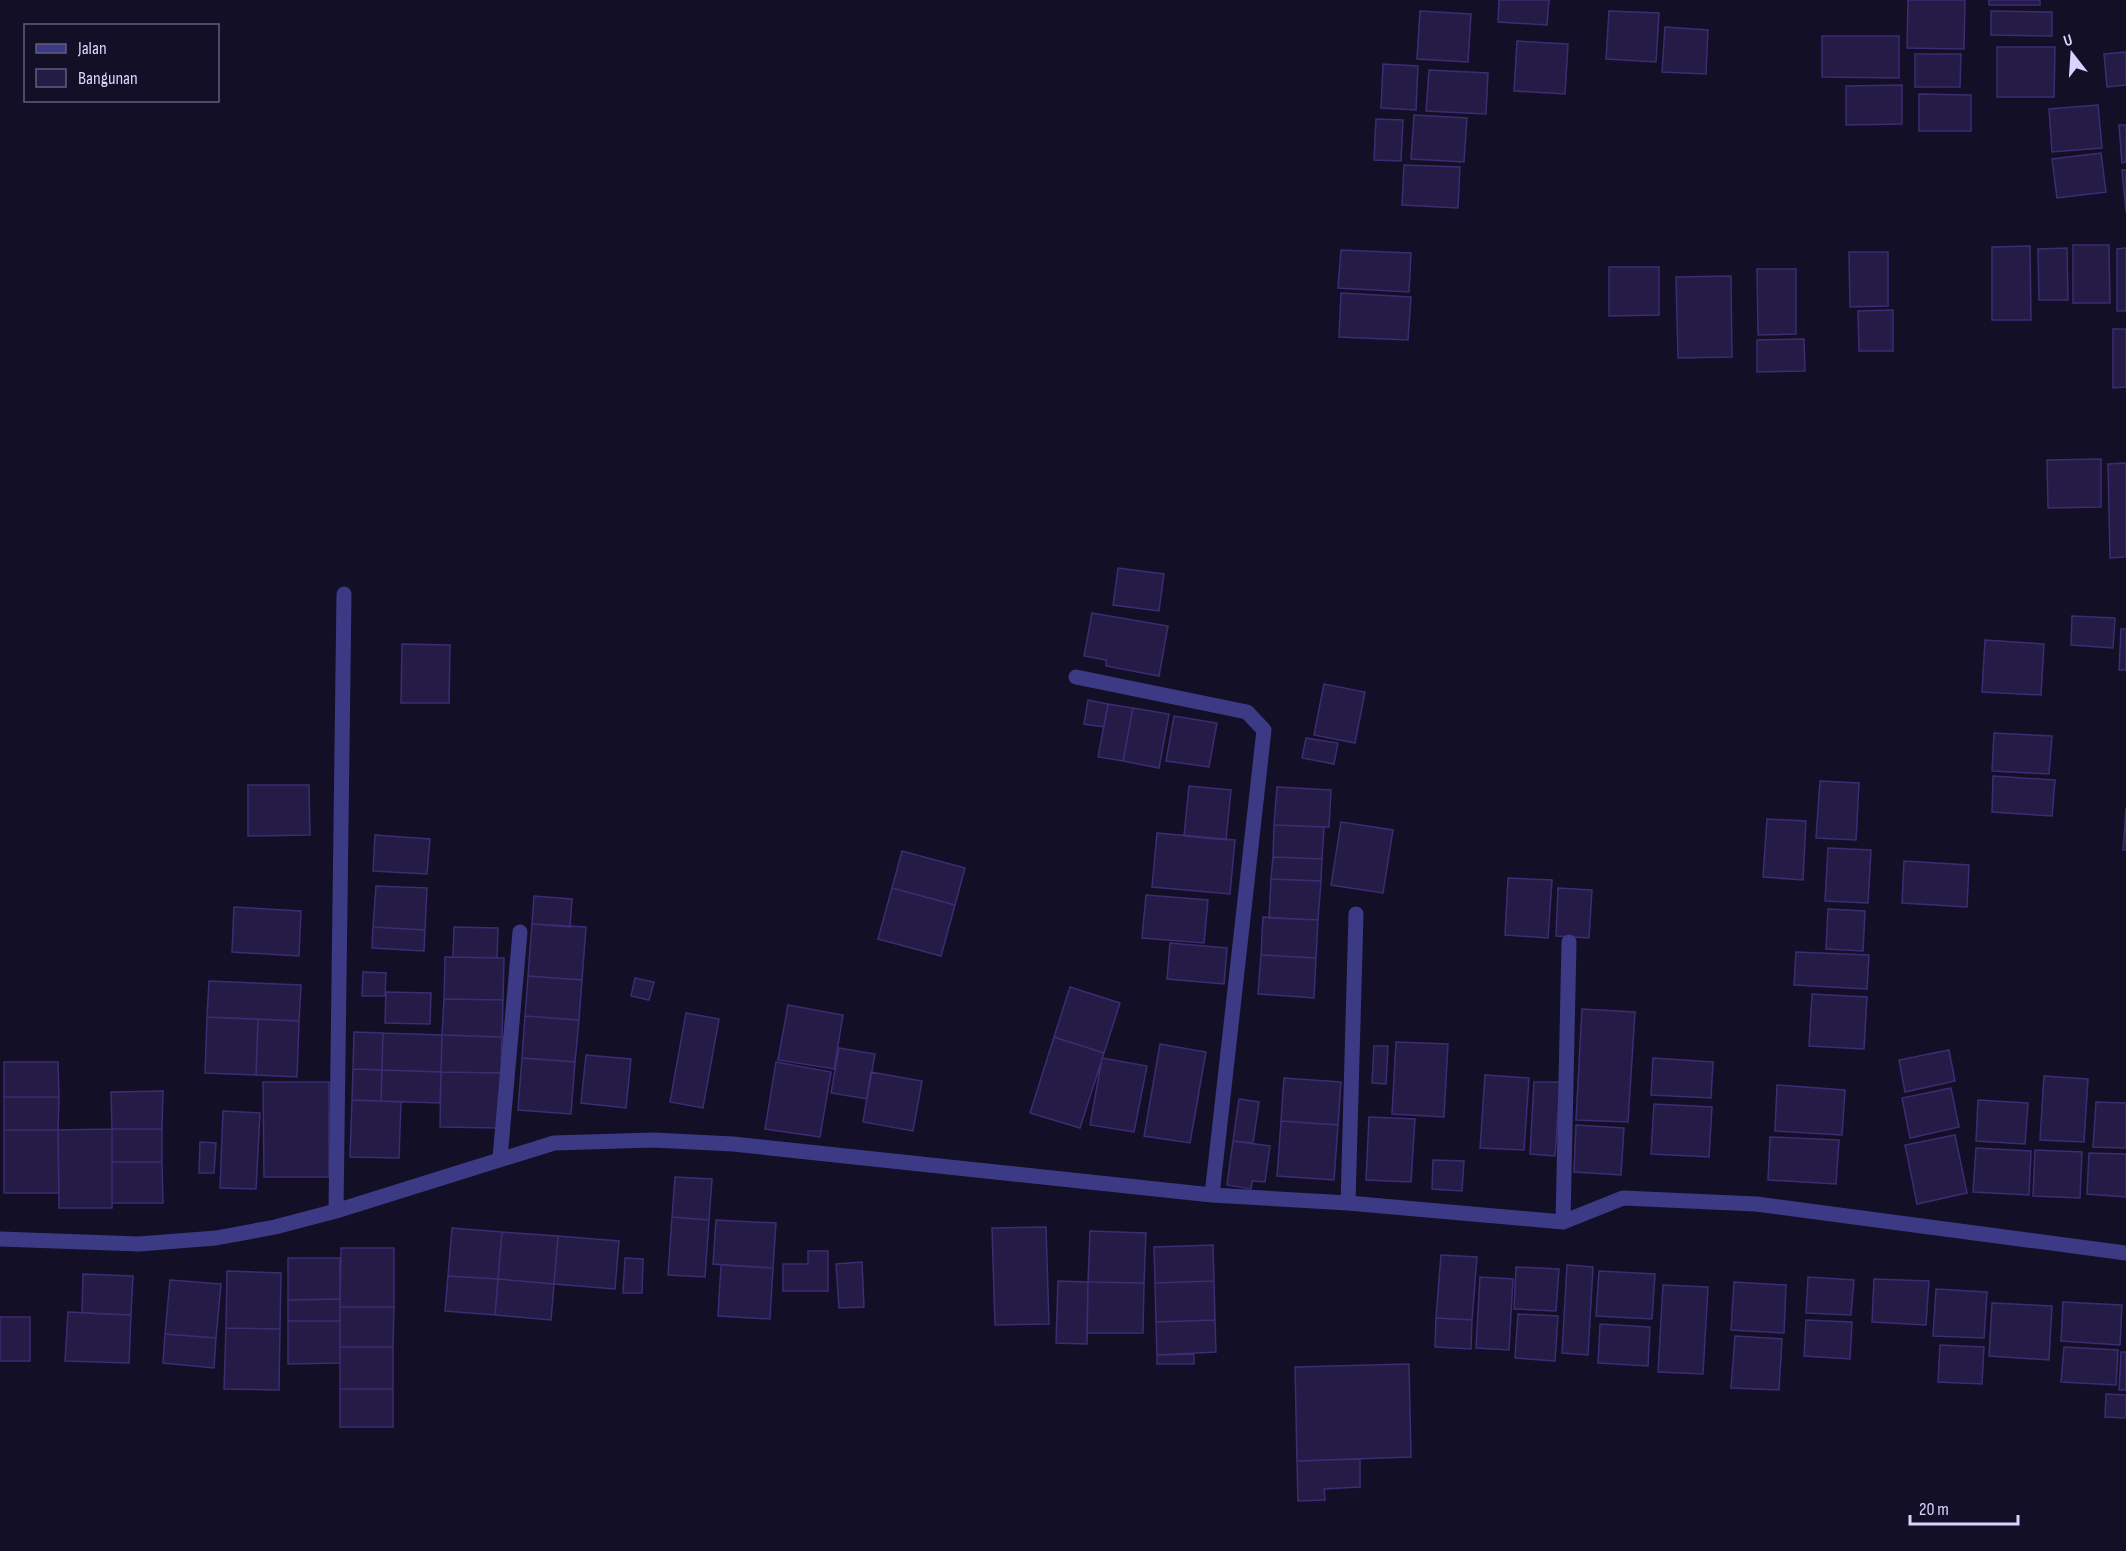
<svg xmlns="http://www.w3.org/2000/svg" width="2126" height="1551" font-family="'Sofia Sans Condensed',sans-serif">
<style>
.building{fill:#241b47;stroke:#3b2d73;stroke-width:1.5}
.lines{fill:none;stroke-linecap:round;stroke-linejoin:round}
.minor{stroke:#3d3a85;stroke-width:15}
</style>
<rect width="100%" height="100%" fill="#130f26"/>
<path class="building" d="M1499 0H1549L1547 25 1498 22Z
M1908 0H1965L1964 49 1907 48Z
M1989 0H2040V5H1989Z
M1420 11 1471 14 1468 62 1417 59Z
M1609 11 1659 13 1656 62 1606 59Z
M1991 11 2052 12V36L1991 35Z
M1665 27 1708 30 1706 74 1662 72Z
M1822 36H1899V78L1822 77Z
M1517 41 1568 44 1565 94 1514 91Z
M1997 47H2055L2054 97H1997Z
M2126 52V85L2107 87 2104 54Z
M1915 54H1961L1960 87H1915Z
M1383 64 1418 66 1416 110 1381 108Z
M1429 70 1488 73 1486 114 1426 111Z
M1902 85V124L1846 125V86Z
M1919 94 1971 95V131H1919Z
M2098 105 2102 148 2052 152 2049 109Z
M1414 115 1467 118 1464 162 1411 159Z
M1376 119 1403 120 1401 161 1374 160Z
M2119 125H2126V162L2122 163Z
M2101 153 2106 192 2057 198 2052 159Z
M1404 165 1460 167 1458 208 1402 205Z
M2122 170H2126V212Z
M2073 245H2109L2110 303H2073Z
M2030 246 2031 320H1992V247Z
M2067 248 2068 300H2039L2038 249Z
M2126 248V311H2117V249Z
M1341 250 1411 253 1409 292 1338 288Z
M1849 252H1888V306L1850 307Z
M1609 267H1659V315L1609 316Z
M1757 269H1796V334L1758 335Z
M1731 276 1732 357 1678 358 1676 277Z
M1341 293 1411 297 1408 340 1339 337Z
M1893 310V351H1859L1858 311Z
M2113 329H2126V387L2113 388Z
M1804 339 1805 371 1757 372V340Z
M2101 459V507L2048 508 2047 460Z
M2126 463V557L2110 558 2108 464Z
M1118 568 1164 574 1159 611 1113 605Z
M1092 613 1168 626 1159 676 1106 666V660L1084 656Z
M2072 616 2115 618 2113 648 2071 645Z
M2121 629H2126V670H2119Z
M1985 640 2044 644 2041 695 1982 692Z
M402 644 450 645 449 703H401Z
M1324 684 1365 692 1355 743 1314 735Z
M1088 700 1108 704 1104 727 1084 724Z
M1108 704 1133 708 1123 761 1098 757Z
M1133 708 1169 714 1159 768 1123 761Z
M1174 716 1217 723 1209 767 1166 761Z
M1994 733 2052 736 2049 774 1992 771Z
M1306 738 1338 743 1334 764 1302 758Z
M1993 776 2055 780 2052 816 1992 812Z
M1820 781 1859 783 1856 840 1816 838Z
M248 785H309L310 835 248 836Z
M1189 786 1231 790 1226 840 1184 836Z
M1277 787 1331 790 1329 827 1274 825Z
M2126 808V850H2123Z
M1767 819 1806 821 1803 880 1763 877Z
M1341 822 1393 830 1383 893 1331 885Z
M1274 825 1324 827 1322 859 1273 857Z
M1157 833 1235 840 1230 894 1152 887Z
M375 835 430 839 427 874 373 871Z
M1828 848 1871 850 1868 903 1825 901Z
M902 851 965 868 955 905 892 888Z
M1273 857 1322 859 1321 881 1271 879Z
M1904 861 1969 865 1967 907 1902 903Z
M1508 878 1552 880 1548 938 1505 935Z
M1271 879 1321 881 1318 920 1269 918Z
M376 886 427 888 425 930 373 927Z
M892 888 955 905 941 956 878 939Z
M1558 888 1592 890 1589 938 1556 936Z
M1146 895 1208 900 1204 943 1142 938Z
M534 896 572 899 570 927 532 924Z
M234 907 301 911 299 956 232 952Z
M1828 909 1865 911 1863 951 1826 949Z
M1263 917 1318 920 1316 958 1261 955Z
M532 924 586 927 582 980 528 976Z
M373 927 425 930 424 951 372 948Z
M454 927 498 928 497 958 453 957Z
M1170 943 1227 948 1224 984 1167 979Z
M1796 952 1869 955 1867 989 1794 985Z
M1261 955 1316 958 1314 998 1258 994Z
M445 957 504 958 503 1000 444 999Z
M363 972 386 973 385 996H362Z
M528 976 582 980 579 1020 525 1016Z
M635 978 654 982 649 1000 631 996Z
M209 981 301 985 299 1021 207 1017Z
M1070 987 1120 1003 1104 1053 1054 1037Z
M386 992 431 993 430 1024 385 1023Z
M1812 994 1867 997 1864 1049 1809 1046Z
M444 999 503 1000 502 1037 442 1035Z
M788 1005 843 1015 834 1069 778 1060Z
M1582 1009 1635 1012 1628 1122 1576 1120Z
M686 1013 719 1019 703 1108 670 1102Z
M525 1016 579 1020 575 1062 522 1058Z
M207 1017 258 1019 256 1075 205 1073Z
M258 1019 299 1021 297 1077 256 1075Z
M354 1032 383 1033 382 1070 353 1069Z
M383 1033 442 1035 441 1072 382 1070Z
M442 1035 502 1037 501 1073 441 1072Z
M1054 1037 1104 1053 1080 1128 1030 1113Z
M1396 1042 1448 1044 1444 1117 1392 1114Z
M1160 1044 1206 1052 1190 1143 1144 1136Z
M1374 1046H1388L1386 1084 1372 1083Z
M839 1048 875 1054 867 1099 831 1093Z
M1949 1050 1955 1081 1905 1092 1899 1060Z
M586 1055 631 1059 626 1108 581 1103Z
M522 1058 575 1062 571 1114 518 1110Z
M1102 1058 1147 1066 1134 1132 1090 1125Z
M1653 1058 1713 1062 1711 1098 1651 1095Z
M4 1062H58L59 1097H4Z
M776 1062 831 1072 820 1137 765 1129Z
M353 1069 382 1070 381 1101 352 1100Z
M382 1070 441 1072 440 1103 381 1101Z
M441 1072 501 1073 499 1128 440 1127Z
M871 1072 922 1081 913 1131 863 1122Z
M1485 1075 1529 1078 1524 1150 1480 1148Z
M2044 1076 2088 1079 2084 1142 2040 1140Z
M1284 1078 1341 1082 1338 1125 1281 1121Z
M263 1082H329V1177H264Z
M1534 1082H1560L1555 1156 1530 1154Z
M1777 1085 1845 1090 1842 1135 1775 1131Z
M1951 1088 1959 1127 1910 1138 1902 1098Z
M163 1091 162 1129H112L111 1092Z
M4 1097H59L58 1130H4Z
M1239 1099 1259 1102 1253 1143 1233 1141Z
M352 1100 401 1102 399 1158 350 1157Z
M1978 1100 2028 1103 2025 1144 1976 1141Z
M2096 1102 2126 1103V1148L2093 1147Z
M1654 1104 1712 1107 1709 1157 1651 1154Z
M223 1111 260 1113 256 1189 220 1188Z
M1369 1117 1415 1119 1411 1182 1366 1180Z
M1281 1121 1338 1125 1334 1180 1277 1176Z
M1576 1125 1624 1128 1621 1175 1574 1172Z
M112 1129H162V1162H112Z
M112 1129V1208H59L58 1130Z
M4 1130H58L59 1193H4Z
M1955 1135 1967 1193 1917 1204 1905 1145Z
M1770 1137 1839 1140 1836 1184 1768 1180Z
M1233 1141 1270 1146 1265 1182 1252 1181 1251 1189 1227 1185Z
M200 1142 216 1143 214 1173H199Z
M1976 1148 2031 1151 2029 1195 1973 1192Z
M2035 1150 2082 1152 2080 1198 2033 1196Z
M2089 1153 2126 1154V1197L2087 1194Z
M1433 1160 1464 1161 1462 1191 1432 1189Z
M112 1162H162L163 1203H112Z
M675 1177 712 1179 709 1220 672 1217Z
M672 1217 709 1220 705 1277 668 1275Z
M716 1220 776 1223 773 1268 713 1264Z
M1046 1227 1049 1324 995 1325 992 1228Z
M452 1228 502 1232 498 1279 448 1276Z
M1090 1231 1146 1233 1144 1283 1088 1282Z
M502 1232 558 1236 554 1284 498 1279Z
M558 1236 619 1241 615 1289 554 1284Z
M1213 1245 1214 1281 1155 1283 1154 1247Z
M341 1248H394V1307H340Z
M808 1251H828V1291H783V1264H808Z
M1441 1255 1477 1257 1472 1320 1436 1318Z
M288 1258H340V1299L288 1300Z
M625 1258 643 1259 642 1293H623Z
M862 1262 864 1307 839 1308 836 1264Z
M721 1265 773 1268 770 1319 718 1316Z
M1567 1265 1593 1267 1588 1355 1562 1353Z
M1516 1267 1559 1269 1556 1311 1514 1309Z
M227 1271 281 1273 280 1329 226 1328Z
M1599 1271 1655 1274 1652 1319 1596 1316Z
M83 1274 133 1276 131 1315 82 1313Z
M448 1276 498 1279 495 1315 445 1311Z
M1480 1277 1513 1279 1509 1350 1476 1348Z
M1808 1277 1854 1280 1851 1315 1806 1313Z
M498 1279 554 1284 551 1320 495 1315Z
M1874 1279 1929 1281 1926 1325 1872 1322Z
M170 1280 221 1284 216 1338 165 1334Z
M1058 1281 1088 1282 1087 1344 1056 1343Z
M1214 1281 1215 1320 1156 1322 1155 1283Z
M1088 1282 1144 1283 1143 1333H1087Z
M1734 1282 1786 1285 1784 1333 1731 1330Z
M1663 1285 1708 1287 1703 1374 1658 1372Z
M1936 1289 1987 1292 1984 1338 1933 1336Z
M340 1299V1321H288V1300Z
M2063 1302 2122 1305 2120 1345 2061 1341Z
M1992 1303 2052 1306 2049 1360 1989 1356Z
M340 1307H394L393 1347H340Z
M68 1312 131 1315 129 1363 65 1361Z
M1518 1314 1558 1316 1555 1361 1515 1358Z
M0 1317H30V1361H0Z
M1436 1318 1472 1320 1471 1349 1435 1347Z
M1215 1320 1216 1352 1157 1355 1156 1322Z
M1806 1320 1852 1322 1850 1359 1804 1356Z
M288 1321H340V1363L288 1364Z
M1600 1324 1650 1327 1648 1366 1598 1363Z
M226 1328 280 1329 279 1390 224 1389Z
M165 1334 216 1338 214 1368 163 1363Z
M1735 1336 1782 1339 1779 1390 1731 1388Z
M1940 1345 1984 1347 1982 1384 1938 1382Z
M340 1347H393V1389H340Z
M2064 1347 2118 1350 2116 1385 2061 1382Z
M2121 1352H2126V1390H2119Z
M1194 1354V1364H1157V1355Z
M1409 1364 1411 1457 1297 1461 1295 1367Z
M340 1389H393V1427H340Z
M2106 1394 2126 1395V1418L2105 1417Z
M1360 1459V1487L1324 1489 1325 1500 1298 1501 1297 1461Z"/>
<g class="lines">
<path class="minor" d="M1076 677 1247 712 1264 730 1212 1195
M500 1158 520 932
M1348 1203 1356 914
M336 1211 344 594
M1563 1222 1569 942
M0 1239 139 1244 216 1238 275 1227 336 1211 554 1143 653 1140 733 1144 1212 1195 1348 1203 1563 1222 1623 1198 1756 1204 2126 1253"/>
</g>
<rect x="24" y="24" width="195" height="78" fill="#130f26" stroke="#625e7d" stroke-width="1.5"/>
<rect x="36" y="44" width="30" height="9" fill="#3d3a85" stroke="#625e7d" stroke-width="1.5"/>
<text x="78" y="54" font-size="18" fill="#d9d4ff">Jalan</text>
<rect x="36" y="69" width="30" height="18" fill="#241b47" stroke="#625e7d" stroke-width="1.5"/>
<text x="78" y="84" font-size="18" fill="#d9d4ff">Bangunan</text>
<g transform="translate(2072 54) rotate(343)" stroke="#130f26" stroke-width="4.5" paint-order="stroke">
<path d="M0-4.5L10 22L0 15L-10 22Z" fill="#d9d4ff"/>
<text y="-9" font-size="16" font-weight="bold" text-anchor="middle" fill="#d9d4ff">U</text>
</g>
<path d="M1910 1515v9h108v-9" fill="none" stroke="#d9d4ff" stroke-width="3"/>
<text x="1919" y="1515" font-size="18" fill="#d9d4ff" stroke="#130f26" stroke-width="4.5" paint-order="stroke">20 m</text>
</svg>
